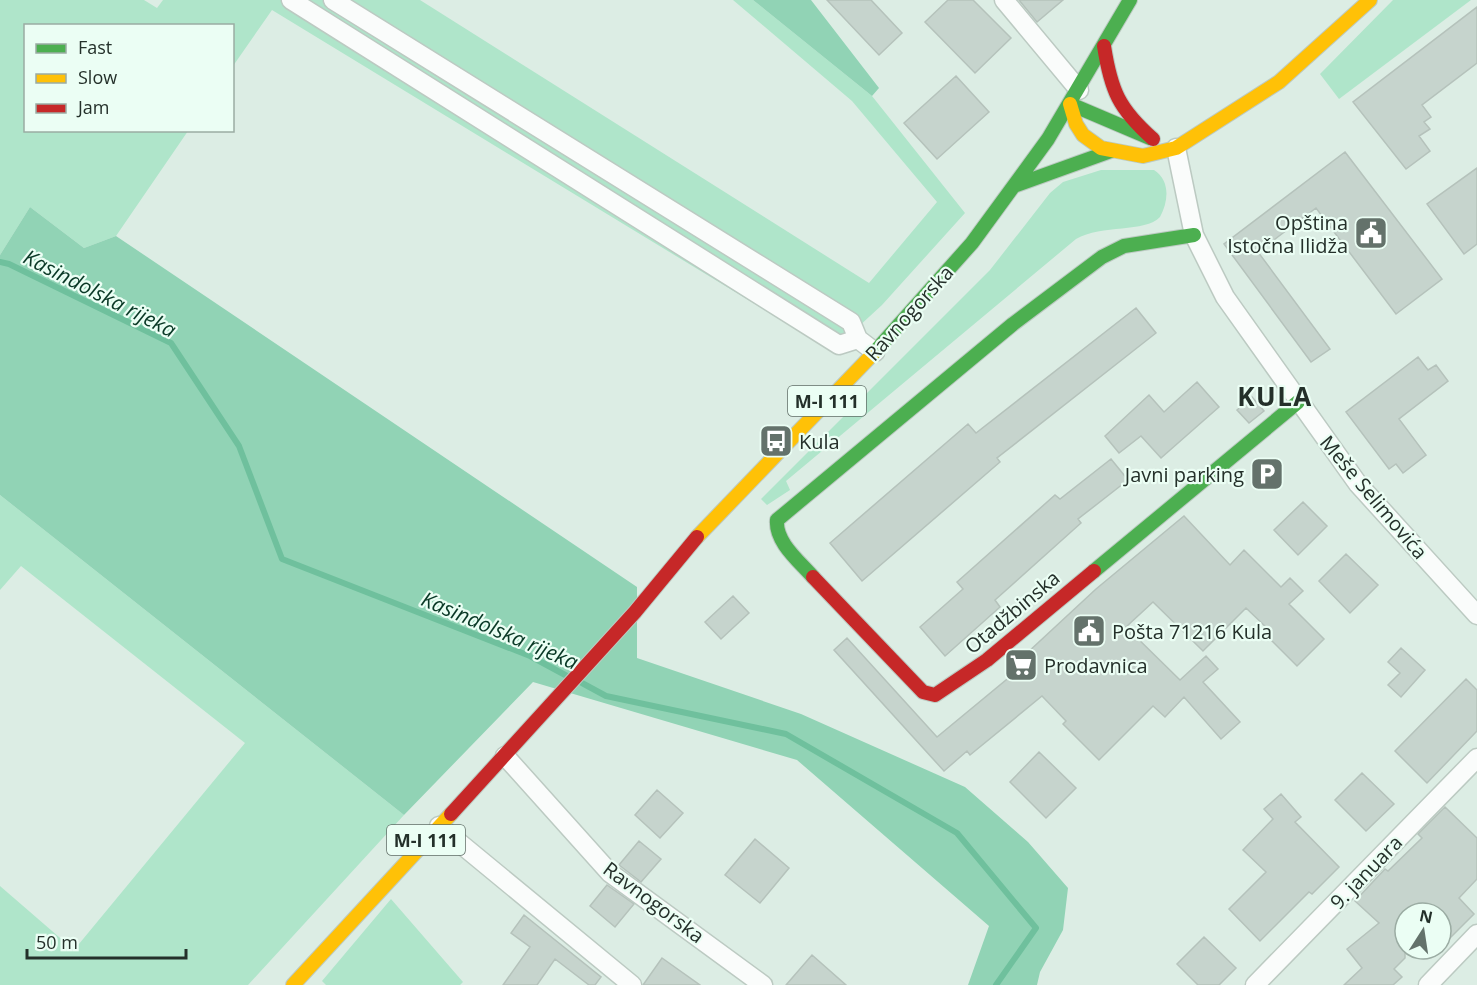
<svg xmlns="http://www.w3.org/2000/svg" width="1477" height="985" font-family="'Open Sans',sans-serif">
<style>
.green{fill:#afe5ca}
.forest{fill:#91d3b5}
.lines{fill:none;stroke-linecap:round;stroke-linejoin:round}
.stream{stroke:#6fc09d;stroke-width:6}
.building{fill:#c6d4cd;stroke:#b5c2bb;stroke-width:1.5}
.street-casing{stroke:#bccac2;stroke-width:21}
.fast-casing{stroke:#bccac2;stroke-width:16}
.slow-casing{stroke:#bccac2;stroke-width:16}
.jam-casing{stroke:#bccac2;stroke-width:16}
.street{stroke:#fafcfb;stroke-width:18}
.fast{stroke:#4caf50;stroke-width:14}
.slow{stroke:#ffc107;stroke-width:14}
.jam{stroke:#c62828;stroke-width:14}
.labels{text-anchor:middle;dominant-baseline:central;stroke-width:4.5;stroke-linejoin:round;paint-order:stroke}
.shield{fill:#ebfef4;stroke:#606e67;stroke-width:1.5}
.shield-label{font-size:18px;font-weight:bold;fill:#24302a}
.poi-label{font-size:20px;fill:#24302a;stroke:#ebfef4;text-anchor:start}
.street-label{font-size:20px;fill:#24302a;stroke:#ebfef4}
.water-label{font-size:21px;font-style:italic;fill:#0a3926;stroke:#ebfef4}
.district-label{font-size:26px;font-weight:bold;letter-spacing:1.5px;fill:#24302a;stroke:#ebfef4}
</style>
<rect width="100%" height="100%" fill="#dcede4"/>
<path class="green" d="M0 0H144L157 8 163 0H420L869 283 937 202 852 101 733 0H753L872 96 965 213 882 305 832 351 272 10 233 66 232 26H26V130L188 131 116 236 84 248 30 207 0 255Z
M1393 0H1471L1339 99 1320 74Z
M1101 170H1154C1170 180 1169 201 1160 217 1145 233 1102 224 1076 239L786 481 790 490 767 505 761 499 990 270 1050 193 1063 182Z
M0 495 404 815 248 985H0V886L74 950 245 743 21 566 0 590Z
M391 899 463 982 460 985H326L322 981Z"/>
<path class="forest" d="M753 0H811L879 88 872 96Z
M30 207 84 248 116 236 637 587V658L801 714 965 787 1028 842 1068 888 1063 930 1040 972 1037 985H968L989 926 797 760 533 682 404 815 0 495V255Z"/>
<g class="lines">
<path class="stream" d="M0 262 9 264 171 343 239 446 282 559 530 656 567 676
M582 683 606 696 786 734 957 833 1036 928 996 985"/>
</g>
<path class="building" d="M827 0H871L902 33 879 55Z
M948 0H973L1011 38 975 73 925 22Z
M1019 0H1063L1037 22Z
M1477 7V63L1422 105 1431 117 1424 122 1430 129 1419 136 1430 151 1406 169 1353 102Z
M956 76 989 112 937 159 904 123Z
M1345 152 1442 279 1396 314 1316 208 1258 252 1330 349 1311 362 1224 244Z
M1477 168V244L1464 254 1427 204Z
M1136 308 1156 333 997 458 1000 462 862 581 830 543 968 424 976 433Z
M1418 357 1428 370 1436 365 1448 381 1399 419 1426 455 1403 473 1396 464 1389 469 1346 412Z
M1197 382 1219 407 1161 458 1141 436 1119 453 1105 436 1149 395 1164 412Z
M1252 397 1264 411 1249 423 1237 410Z
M1111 459 1128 480 1078 519 1081 523 995 600 1000 607 945 656 920 627 963 589 957 582 1055 495 1060 499Z
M1303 502 1327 526 1298 555 1274 530Z
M1184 516 1230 565 1244 550 1281 587 1290 578 1303 591 1289 604 1324 639 1297 666 1265 634 1269 630 1246 608 1203 651 1153 602 1126 627 1180 680 1206 656 1218 669 1203 682 1240 722 1221 739 1184 697 1165 717 1153 706 1099 760 1063 724 1066 721 1042 696 970 755 967 751 944 771 834 650 847 638 937 737 1018 670 1013 666 1096 589Z
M1346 554 1378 585 1350 613 1319 581Z
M733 596 749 613 721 639 705 622Z
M1401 648 1425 670 1401 697 1388 685 1400 673 1388 662Z
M1466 679 1477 690V731L1427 783 1395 751Z
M1039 752 1076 788 1046 818 1010 782Z
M1362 773 1394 804 1366 831 1335 800Z
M657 790 683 813 660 838 635 815Z
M1281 794 1301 817 1295 822 1339 867 1312 894 1309 892 1260 941 1229 909 1266 872 1243 850 1273 819 1264 809Z
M1445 807 1477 838V879L1459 898 1474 914 1441 947V913H1405V958L1394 969 1402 977 1393 985H1344L1362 968 1347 949 1379 923 1355 901 1385 869 1388 871 1422 838 1418 834Z
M755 839 789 868 760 903 725 875Z
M639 841 661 859 641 882 619 865Z
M607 885 634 904 615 927 590 906Z
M524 915 601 977 595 985H589L555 959 537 985H503L530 947 511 933Z
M1204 937 1236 968 1219 985H1198L1177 964Z
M812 955 846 985H786Z
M662 958 700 985H643Z"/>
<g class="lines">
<defs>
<path id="street" d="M291 0 839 345 858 339 875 352
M333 0 851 322 858 339
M1004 0 1079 90
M1176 148 1194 235 1225 297 1358 484 1477 615
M505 756 610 873 763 985
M439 826 632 985
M1255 985 1477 758
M1428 985 1477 934"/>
<path id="fast" d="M1070 104 1150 138
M1014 186 1111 151
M872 355 972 243 1048 139 1130 0
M1094 571 1298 402
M813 577C799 561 775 542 777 520L1013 324 1102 257 1124 246 1194 235"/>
<path id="slow" d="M1070 104 1076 124 1083 135 1101 148 1143 156 1176 148 1279 82 1370 0
M697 537 872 355
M293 985 451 814"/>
<path id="jam" d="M1104 46C1111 91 1119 109 1153 139
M813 577 923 692 935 695 987 660 1094 571
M451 814 635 612 697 537"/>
</defs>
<use href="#street" class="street-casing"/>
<use href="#fast" class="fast-casing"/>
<use href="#slow" class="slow-casing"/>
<use href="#jam" class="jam-casing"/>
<use href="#street" class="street"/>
<use href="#fast" class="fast"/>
<use href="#slow" class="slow"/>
<use href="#jam" class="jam"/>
</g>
<defs>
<symbol id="civic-square" viewBox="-11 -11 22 22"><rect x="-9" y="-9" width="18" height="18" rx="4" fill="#64726b" stroke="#ebfef4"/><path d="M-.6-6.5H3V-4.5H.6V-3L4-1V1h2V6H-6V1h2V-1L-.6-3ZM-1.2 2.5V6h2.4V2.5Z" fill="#fff"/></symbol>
<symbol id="bus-square" viewBox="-11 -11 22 22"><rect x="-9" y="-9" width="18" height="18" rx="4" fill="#64726b" stroke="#ebfef4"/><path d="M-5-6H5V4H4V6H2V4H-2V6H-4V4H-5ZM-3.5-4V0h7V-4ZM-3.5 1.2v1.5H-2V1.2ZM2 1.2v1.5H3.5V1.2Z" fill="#fff"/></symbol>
<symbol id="parking-square" viewBox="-11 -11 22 22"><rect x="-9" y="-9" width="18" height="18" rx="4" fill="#64726b" stroke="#ebfef4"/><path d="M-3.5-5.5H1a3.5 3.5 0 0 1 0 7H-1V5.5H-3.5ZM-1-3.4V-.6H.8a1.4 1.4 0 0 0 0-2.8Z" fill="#fff"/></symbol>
<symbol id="supermarket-square" viewBox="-11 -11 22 22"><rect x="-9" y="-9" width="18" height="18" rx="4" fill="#64726b" stroke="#ebfef4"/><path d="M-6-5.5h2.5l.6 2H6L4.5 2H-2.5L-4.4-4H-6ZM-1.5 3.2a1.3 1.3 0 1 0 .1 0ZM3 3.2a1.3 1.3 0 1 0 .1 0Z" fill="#fff"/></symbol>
</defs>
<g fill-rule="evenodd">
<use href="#civic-square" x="1352" y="214" width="38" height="38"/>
<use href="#bus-square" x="757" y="422" width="38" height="38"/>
<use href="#parking-square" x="1248" y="455" width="38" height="38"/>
<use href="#civic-square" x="1070" y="612" width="38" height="38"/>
<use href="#supermarket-square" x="1002" y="646" width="38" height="38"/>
</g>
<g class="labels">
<g class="shield">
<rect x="788" y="386" width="78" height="30" rx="4.5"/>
<rect x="387" y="825" width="78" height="30" rx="4.5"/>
</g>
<g class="shield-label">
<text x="827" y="401">M-I 111</text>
<text x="426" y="840">M-I 111</text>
</g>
<g class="poi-label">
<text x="1348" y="222" text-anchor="end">Opština<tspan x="1348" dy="23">Istočna Ilidža</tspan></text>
<text x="799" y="441">Kula</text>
<text x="1244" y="474" text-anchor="end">Javni parking</text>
<text x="1112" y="631">Pošta 71216 Kula</text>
<text x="1044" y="665">Prodavnica</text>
</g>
<g class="street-label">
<text transform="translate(909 313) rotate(-48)">Ravnogorska</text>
<text transform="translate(1374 497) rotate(50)">Meše Selimovića</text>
<text transform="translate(1012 612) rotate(-40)">Otadžbinska</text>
<text transform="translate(1366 872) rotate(-46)">9. januara</text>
<text transform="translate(654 902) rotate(37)">Ravnogorska</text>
</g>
<g class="water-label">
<text transform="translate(100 293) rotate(27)">Kasindolska rijeka</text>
<text transform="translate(500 630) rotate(23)">Kasindolska rijeka</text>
</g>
<g class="district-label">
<text x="1275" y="396">KULA</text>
</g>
</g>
<rect x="24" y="24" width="210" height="108" fill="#ebfef4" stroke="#9baca3" stroke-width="1.5"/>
<rect x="36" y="44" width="30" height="9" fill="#4caf50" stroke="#9baca3" stroke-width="1.5"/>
<text x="78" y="54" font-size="18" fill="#24302a">Fast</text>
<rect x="36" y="74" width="30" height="9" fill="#ffc107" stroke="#9baca3" stroke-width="1.5"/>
<text x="78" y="84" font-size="18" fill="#24302a">Slow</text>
<rect x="36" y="104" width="30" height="9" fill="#c62828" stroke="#9baca3" stroke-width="1.5"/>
<text x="78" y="114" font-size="18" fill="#24302a">Jam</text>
<g transform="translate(1423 931) rotate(12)"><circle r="28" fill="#ebfef4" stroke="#9baca3" stroke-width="1.5"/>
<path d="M0-4.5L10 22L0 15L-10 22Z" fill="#64726b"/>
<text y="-9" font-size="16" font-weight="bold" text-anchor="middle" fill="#24302a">N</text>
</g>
<path d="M27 949v9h159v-9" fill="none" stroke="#24302a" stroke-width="3"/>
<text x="36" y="949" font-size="18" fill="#24302a" stroke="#ebfef4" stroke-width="4.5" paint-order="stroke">50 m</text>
</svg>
